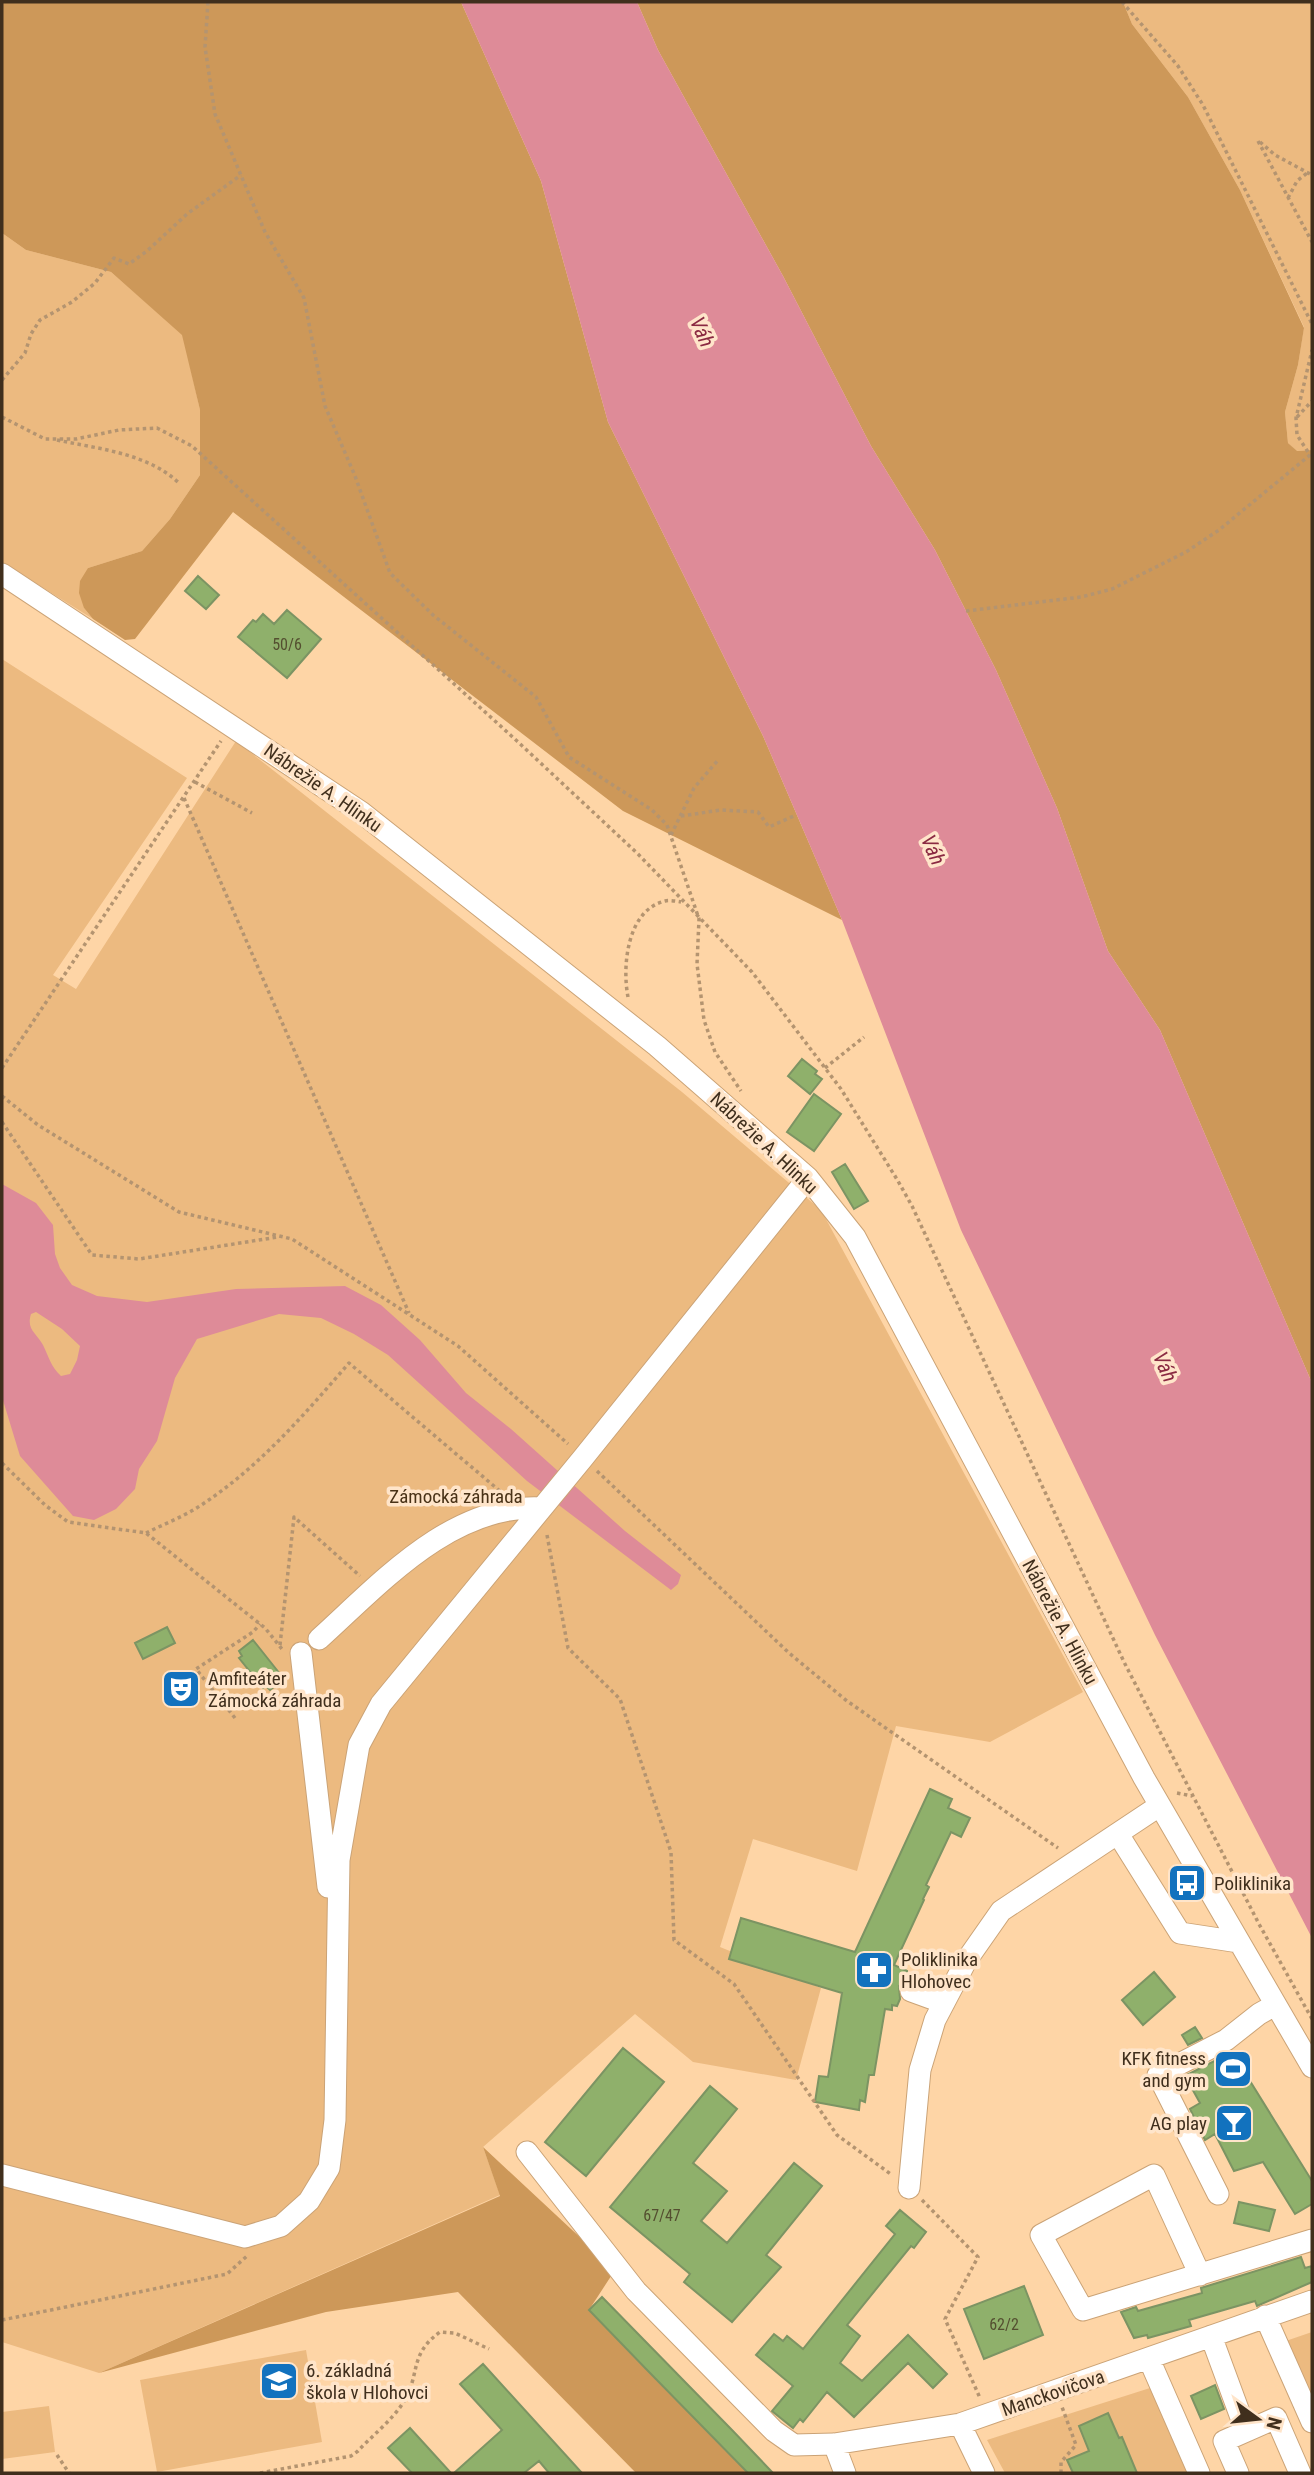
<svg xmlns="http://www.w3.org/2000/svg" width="1314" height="2475" font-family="'Roboto Condensed',sans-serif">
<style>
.green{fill:#ecba80}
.forest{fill:#cd9859}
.water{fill:#de8b98;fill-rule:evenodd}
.building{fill:#8fb06b;stroke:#7c9463;stroke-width:2}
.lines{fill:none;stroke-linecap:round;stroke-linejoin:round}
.minor-casing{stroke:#cba376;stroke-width:23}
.path{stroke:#b49470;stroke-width:3.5;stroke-dasharray:3.5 3.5;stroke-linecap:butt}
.minor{stroke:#fff;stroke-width:21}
.labels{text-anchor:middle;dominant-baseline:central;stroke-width:7;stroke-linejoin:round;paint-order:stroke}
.number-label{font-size:16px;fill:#544f30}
.street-label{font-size:19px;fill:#402f1d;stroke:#ffe5ca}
.park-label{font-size:19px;fill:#493217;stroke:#ffe5ca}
.poi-label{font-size:19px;fill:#402f1d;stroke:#ffe5ca;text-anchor:start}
.water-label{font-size:21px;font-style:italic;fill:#8b2a42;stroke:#ffe5ca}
</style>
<rect width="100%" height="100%" fill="#fed5a6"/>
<path class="green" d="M1123 2H1312V450L1296 451 1288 443 1285 412 1298 365 1304 327 1240 190 1188 97 1132 24Z
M2 233 26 250 111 272 183 335 200 410V475L170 519 142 551 88 568 84 608 93 619 2 562Z
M2 659 187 778 53 975 76 989 236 741 682 1092 821 1210 1083 1692 990 1742 896 1726 857 1871 753 1839 720 1947 821 1988 796 2080 693 2062 635 2014 483 2147 500 2195 99 2373 2 2342Z
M1312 2332V2422L1277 2344Z
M306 2350 322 2442 157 2472 140 2380Z
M1150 2388 1187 2473H1005L987 2440Z
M49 2406 55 2452 2 2459V2412Z"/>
<path class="forest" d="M2 2H461L541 181 608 422 763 736 842 920 623 811 233 512 135 639 125 640 93 619 84 608 79 593 80 581 88 568 142 551 170 519 200 475V410L182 335 111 272 26 250 2 233Z
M637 2H1123L1132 24 1188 97 1240 190 1304 328 1298 365 1285 412 1288 443 1297 451 1312 450V1383L1160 1030 1108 951 1057 808 996 670 935 550 871 446 783 276 658 50Z
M483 2147 615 2270 589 2310 748 2473H636L458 2292 326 2312 99 2373 500 2196Z"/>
<path class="water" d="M461 2H637L658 50 783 276 871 446 935 550 996 670 1057 808 1108 951 1160 1030 1312 1383V1938L1155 1635 961 1230 842 920 763 736 608 422 541 181Z
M2 1184 36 1203 53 1225 55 1254 60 1268 72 1285 97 1296 147 1302 236 1289 345 1286 381 1305 420 1340 466 1393 511 1429 625 1531 681 1575 678 1584 671 1590 527 1481 388 1355 354 1334 321 1318 279 1314 197 1339 175 1378 157 1441 139 1469 135 1489 116 1509 94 1520 73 1516 20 1456 2 1397ZM36 1312 62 1329 80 1346 77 1360 70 1374 61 1376C51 1367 49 1357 43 1345 37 1333 26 1330 31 1314Z"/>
<path class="building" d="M198 576 219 595 206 609 185 591Z
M287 610 321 639 287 678 238 637 253 620 256 622 263 614 274 624Z
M802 1059 817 1071 815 1074 822 1079 810 1094 788 1076Z
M814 1094 841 1114 814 1151 787 1132Z
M845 1164 868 1201 854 1209 832 1172Z
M167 1627 175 1643 143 1659 135 1643Z
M253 1640 284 1679 270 1690 266 1686 263 1688 239 1658 242 1656 239 1651Z
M930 1789 952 1799 948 1808 970 1818 961 1837 951 1832 926 1885 929 1887 923 1899 924 1900 894 1965 907 1971V1979L899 1986 900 1999 897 2006 892 2005V2010L885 2009 874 2075H869L865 2102 860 2100 859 2110 815 2102 819 2076 828 2077 842 1993 729 1959 741 1918 855 1952Z
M1154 1972 1175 1997 1143 2025 1122 2000Z
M1195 2027 1202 2038 1188 2045 1182 2035Z
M623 2048 664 2082 586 2176 545 2142Z
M1232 2052 1312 2181V2204L1295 2214 1263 2162 1234 2171 1215 2134 1205 2140 1190 2109 1200 2103 1185 2076Z
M710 2086 737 2109 693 2163 727 2191 701 2221 727 2243 794 2163 822 2186 766 2255 781 2267 732 2322 684 2282 690 2274 610 2207Z
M1239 2202 1275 2210 1269 2231 1234 2223Z
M900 2210 926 2232 914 2248 911 2246 847 2325 860 2336 840 2363 862 2381 908 2335 947 2374 933 2388 908 2363 854 2417 827 2392 803 2422 800 2419 793 2428 772 2411 793 2386 756 2355 774 2334 783 2341 787 2336 803 2349 895 2234 886 2226Z
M1301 2257 1305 2268 1312 2266V2282L1257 2306 1255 2301 1189 2320 1191 2326 1148 2338 1147 2335 1134 2338 1121 2312 1136 2307 1138 2311 1202 2293 1201 2288Z
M1024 2286 1043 2335 984 2359 964 2309Z
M602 2297 732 2430 773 2473H748L650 2373 589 2310Z
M483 2364 582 2473H549L539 2461 524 2473H454L502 2430 460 2384Z
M1215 2385 1224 2409 1201 2419 1191 2396Z
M1108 2413 1119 2438 1122 2437 1137 2473H1073L1067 2460 1089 2451 1079 2426Z
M410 2428 451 2473H412L388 2448Z"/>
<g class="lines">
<defs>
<path id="minor" d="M2 574 361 812 657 1046 808 1178 855 1237 1144 1778 1312 2067
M319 1639C381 1583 452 1503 542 1508
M301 1653 328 1887
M1118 1834 1180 1933 1239 1942
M911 1991 944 2003
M527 2152 636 2291 774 2431 794 2445 834 2444 960 2424 1312 2301
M2 2175 245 2237 281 2226 309 2201 329 2168 335 2120 339 1860 359 1745 381 1704 583 1458 808 1178
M909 2188 920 2070 935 2020 966 1961 1001 1911 1159 1806
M1218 2194 1158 2075 1226 2040 1259 2014 1275 2005
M1200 2275 1154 2175 1041 2235 1083 2310 1312 2240
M1265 2316 1312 2422
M1211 2336 1246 2431
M1149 2359 1199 2473
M960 2424 984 2473
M834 2444 845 2473
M1238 2473 1224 2441 1276 2418 1300 2473"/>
</defs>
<use href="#minor" class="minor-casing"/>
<path class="path" d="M208 2 205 47 215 114 265 232 304 298 325 406 355 476 390 573 433 615 536 697 569 757 652 810 667 825 699 919 697 964 704 1020 715 1052 741 1091
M1122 2 1178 66 1203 105 1312 324
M1258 141 1312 242
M1260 142 1275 155 1312 175
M1288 198 1297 181 1307 173
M2 380 25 353 31 334 40 320 72 302 95 283 114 258 129 264 147 251 187 214 241 175
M2 417 45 439H76L119 430 157 428 192 446 517 741 638 854 752 972 841 1089 898 1181 912 1206 1124 1662 1259 1924 1312 2019
M1297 417 1312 401
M57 440C99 449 147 453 179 483
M966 611 1081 597 1112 589 1186 552 1219 530 1310 455 1297 435 1296 418 1312 350
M195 782 252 813
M184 798 409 1313
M681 816 721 810 758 812 769 827 796 815
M671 835 694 788 719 759
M628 997C622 966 627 910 665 901 669 900 676 901 681 902
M2 1068 221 741
M825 1068 864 1037
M2 1096 38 1125 179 1212 292 1239 458 1346 568 1444
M2 1122 92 1255 139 1259 278 1237
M2 1463 45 1505 68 1522 146 1533 265 1628 282 1649
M597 1471 789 1653 847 1701 1058 1848
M146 1533C162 1525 180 1518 195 1509 256 1471 303 1416 349 1363L501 1492
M547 1535 568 1648 620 1699 671 1852 674 1940 734 1984 837 2135 892 2175
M280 1645 294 1517 360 1576
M235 1718 196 1669 253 1632 260 1624
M1177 1793 1192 1796
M922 2200 978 2257 945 2319 980 2398
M2 2320 227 2274 247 2256
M57 2455 69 2473
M260 2473 351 2456 358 2451C372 2436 392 2420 403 2403 421 2375 408 2355 440 2332L455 2333 489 2349
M1061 2473V2462L1076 2445 1062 2407"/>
<use href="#minor" class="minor"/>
</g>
<defs>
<symbol id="theatre-square" viewBox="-11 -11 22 22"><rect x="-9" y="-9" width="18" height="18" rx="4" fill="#1272be" stroke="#ffe5ca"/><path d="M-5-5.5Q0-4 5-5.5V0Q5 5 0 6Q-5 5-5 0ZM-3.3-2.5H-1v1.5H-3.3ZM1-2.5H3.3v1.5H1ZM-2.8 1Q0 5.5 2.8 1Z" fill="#fff"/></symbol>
<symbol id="bus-square" viewBox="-11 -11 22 22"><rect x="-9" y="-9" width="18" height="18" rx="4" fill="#1272be" stroke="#ffe5ca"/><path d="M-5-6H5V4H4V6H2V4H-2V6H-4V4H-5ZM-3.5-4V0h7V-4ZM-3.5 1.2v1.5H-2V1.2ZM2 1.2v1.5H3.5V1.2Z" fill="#fff"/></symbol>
<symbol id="pharmacy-square" viewBox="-11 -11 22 22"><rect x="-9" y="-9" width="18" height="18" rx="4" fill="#1272be" stroke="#ffe5ca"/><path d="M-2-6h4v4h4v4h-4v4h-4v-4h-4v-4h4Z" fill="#fff"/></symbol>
<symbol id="stadium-square" viewBox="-11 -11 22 22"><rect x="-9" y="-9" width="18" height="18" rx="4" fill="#1272be" stroke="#ffe5ca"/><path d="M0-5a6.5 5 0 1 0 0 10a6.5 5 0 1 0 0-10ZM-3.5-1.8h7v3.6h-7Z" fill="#fff"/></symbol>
<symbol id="bar-square" viewBox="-11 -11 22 22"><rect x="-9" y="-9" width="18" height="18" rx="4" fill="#1272be" stroke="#ffe5ca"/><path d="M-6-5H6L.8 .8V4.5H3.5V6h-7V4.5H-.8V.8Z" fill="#fff"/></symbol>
<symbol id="school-square" viewBox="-11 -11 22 22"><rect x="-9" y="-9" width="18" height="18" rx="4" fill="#1272be" stroke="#ffe5ca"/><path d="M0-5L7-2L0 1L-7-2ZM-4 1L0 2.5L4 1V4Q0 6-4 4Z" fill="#fff"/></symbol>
</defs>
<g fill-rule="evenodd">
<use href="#theatre-square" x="159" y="1667" width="44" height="44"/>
<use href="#bus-square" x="1165" y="1861" width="44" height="44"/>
<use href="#pharmacy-square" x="852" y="1948" width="44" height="44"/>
<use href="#stadium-square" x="1211" y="2047" width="44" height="44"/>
<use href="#bar-square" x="1212" y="2101" width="44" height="44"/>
<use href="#school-square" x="257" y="2359" width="44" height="44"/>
</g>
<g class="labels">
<g class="number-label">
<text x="287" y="644">50/6</text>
<text x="662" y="2215">67/47</text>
<text x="1004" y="2324">62/2</text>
</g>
<g class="street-label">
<text transform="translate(323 788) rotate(35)">Nábrežie A. Hlinku</text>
<text transform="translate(764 1143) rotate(43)">Nábrežie A. Hlinku</text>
<text transform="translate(1060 1622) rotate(62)">Nábrežie A. Hlinku</text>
<text transform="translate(1053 2393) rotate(-19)">Manckovičova</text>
</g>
<g class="park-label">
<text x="456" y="1496">Zámocká záhrada</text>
</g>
<g class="poi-label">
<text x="208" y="1678">Amfiteáter<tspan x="208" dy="22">Zámocká záhrada</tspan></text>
<text x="1214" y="1883">Poliklinika</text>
<text x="901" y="1959">Poliklinika<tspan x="901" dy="22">Hlohovec</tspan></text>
<text x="1206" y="2058" text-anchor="end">KFK fitness<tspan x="1206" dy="22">and gym</tspan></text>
<text x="1207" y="2123" text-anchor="end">AG play</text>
<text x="306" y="2370">6. základná<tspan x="306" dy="22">škola v Hlohovci</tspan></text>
</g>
<g class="water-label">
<text transform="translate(702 332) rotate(66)">Váh</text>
<text transform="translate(933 850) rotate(66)">Váh</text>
<text transform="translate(1165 1367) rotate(66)">Váh</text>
</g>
</g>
<rect width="1314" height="2475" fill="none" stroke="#402f1d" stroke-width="7"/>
<g transform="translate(1258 2419) rotate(105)" stroke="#ffe5ca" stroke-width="5" paint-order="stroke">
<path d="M0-5L12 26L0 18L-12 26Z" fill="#402f1d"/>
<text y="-10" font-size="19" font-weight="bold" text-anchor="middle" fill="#402f1d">N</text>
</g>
</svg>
